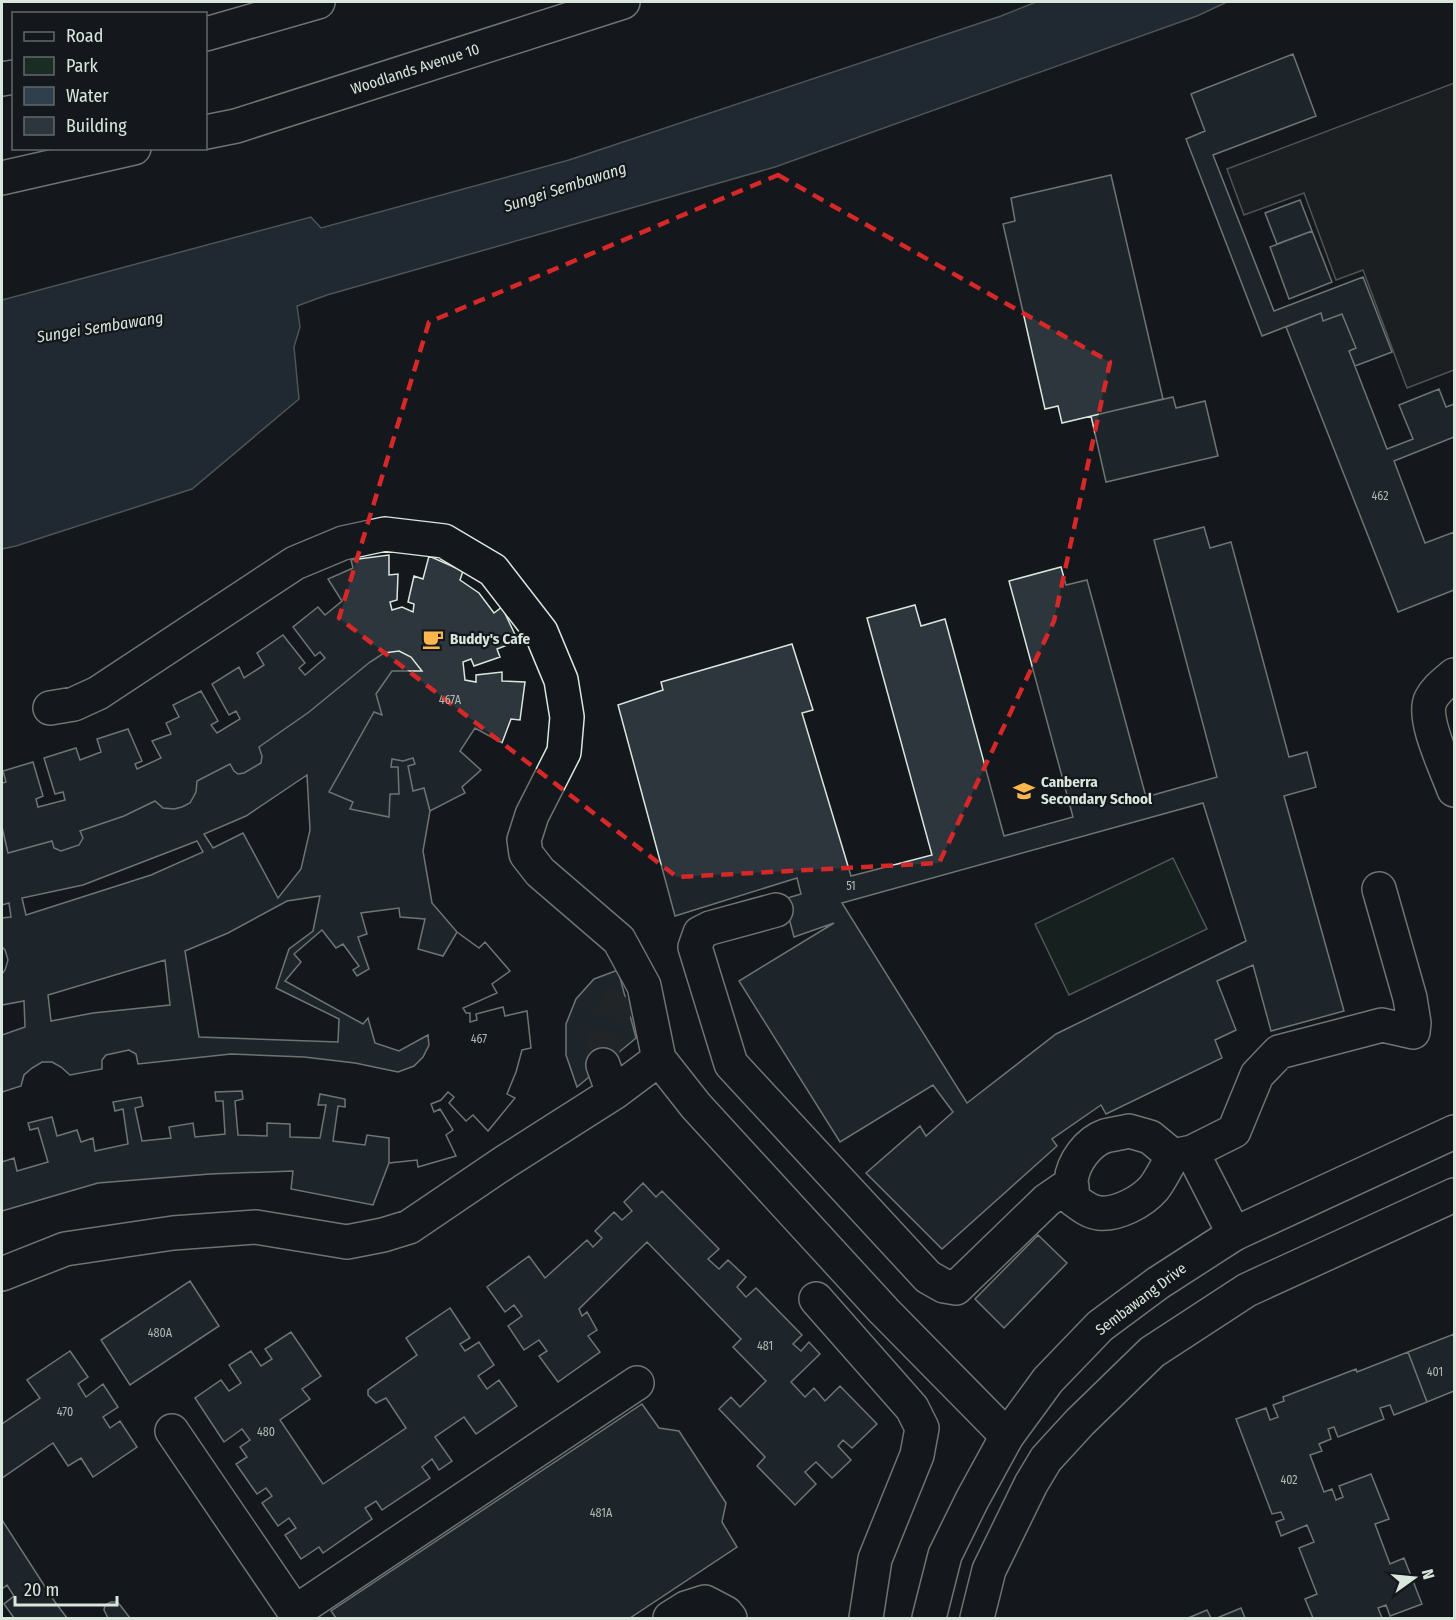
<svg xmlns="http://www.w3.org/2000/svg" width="1456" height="1620" font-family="'Fira Sans Condensed',sans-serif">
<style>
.green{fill:#1a2d24;stroke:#939e99;stroke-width:1.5}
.parking{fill:#24282b;stroke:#939e99;stroke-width:1.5}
.water{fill:#2f3f4d;stroke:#939e99;stroke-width:1.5}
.building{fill:#2c363c;stroke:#d8e6dc;stroke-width:1.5;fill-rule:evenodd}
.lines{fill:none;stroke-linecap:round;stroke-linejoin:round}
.minor-tunnel{stroke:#313739;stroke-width:33;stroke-dasharray:33 16;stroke-linecap:butt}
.minor-casing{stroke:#d8e6dc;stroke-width:36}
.major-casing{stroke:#d8e6dc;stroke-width:36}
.minor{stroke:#14181c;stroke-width:33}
.major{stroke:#14181c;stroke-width:33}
.marked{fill:none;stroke:#d62828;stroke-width:4.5;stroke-dasharray:12 8;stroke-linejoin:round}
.labels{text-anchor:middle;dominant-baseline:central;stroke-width:4.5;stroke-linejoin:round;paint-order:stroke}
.number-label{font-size:12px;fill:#adbab4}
.street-label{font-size:15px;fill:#d8e6dc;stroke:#14181c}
.poi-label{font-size:15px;font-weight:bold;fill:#d8e6dc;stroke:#14181c;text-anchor:start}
.water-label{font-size:16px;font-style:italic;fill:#d8e6dc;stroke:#14181c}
</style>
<rect width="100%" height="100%" fill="#14181c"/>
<path class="green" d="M1173 858 1207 929 1069 995 1035 924Z"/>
<path class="parking" d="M1454 83V370L1407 388 1363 270 1336 280 1304 193 1244 215 1227 169Z"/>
<path class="water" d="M1036 2H1227L1197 16 775 167 327 295 297 306 300 327 294 347 299 399 192 489 16 546 2 549V300L311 217 321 228 569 160 1001 16Z"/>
<path class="building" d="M1293 54 1316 116 1213 155 1274 311 1363 277 1392 352 1355 366 1349 351 1356 348 1342 314 1323 321 1321 313 1262 336 1186 139 1205 131 1191 94Z
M1111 175 1163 399 1062 423 1058 406 1045 409 1003 224 1015 221 1011 198Z
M1300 200 1312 231 1277 244 1265 213Z
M1312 231 1332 282 1289 299 1270 247Z
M1321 313 1323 321 1342 314 1356 348 1349 351 1387 449 1413 439 1399 405 1439 389 1446 407 1454 404V437L1394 461 1425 543 1454 532V590L1398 612 1286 327Z
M1173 397 1176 408 1205 401 1218 456 1106 482 1091 416Z
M1204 527 1210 548 1231 542 1289 757 1307 752 1316 787 1284 796 1344 1011 1271 1031 1253 965 1217 981 1236 1030 1215 1040 1222 1058 1106 1114 1101 1105 1052 1139 1057 1146 942 1249 866 1173 920 1126 926 1136 953 1112 933 1085 840 1142 739 981 834 923 794 937 784 899 801 894 797 878 675 916 618 705 663 690 661 682 792 644 813 710 802 713 851 876 932 855 867 618 915 605 921 626 945 619 1004 836 1073 817 1009 581 1061 567 1066 585 1087 580 1146 797 1217 777 1154 540ZM1203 803 1246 941 1056 1034 967 1103 842 903Z
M389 555V575L398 574 397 600 390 602 392 610 402 607 413 612 414 604 408 602 414 576 423 579 429 556 463 571 460 580 479 593 494 613 502 607 518 641 497 649 500 657 474 666 471 659 463 662 465 680 476 682V675L502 672V681L525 682 520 720 511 719 502 743 475 728 460 751 481 770 462 787 465 793 430 811 424 788 413 791 408 766 415 764 413 758 403 761 392 759 391 767H398L399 794H390L389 817 350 809 353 802 329 792 374 712 382 715 376 694 392 671H422L411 657 399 651 384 653 370 662 309 712 259 747 262 756 261 763 244 773 238 774 234 771 230 764 197 781 196 792 190 803 182 807 174 809 163 808 155 801 124 816 80 831 83 838 79 845 61 851 54 848 52 841 8 853 2 827V783L6 782 3 771 33 762 43 796 36 799 38 807 65 800 63 792 55 794 44 758 76 748 80 760 101 752 97 739 128 729 142 761 135 764 137 769 161 758 152 741 171 734 166 723 179 717 173 705 201 691 218 721 211 725 217 733 240 719 236 711 229 715 212 684 239 667 244 678 264 665 257 653 283 635 305 663 299 668 305 675 325 658 320 652 315 656 293 627 318 607 325 615 342 601 328 579 353 568 351 560Z
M399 651 411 657 422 671H392L376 694 382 715 374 712 329 792 353 802 350 809 389 817 390 794H399L398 767H391L392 759 403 761 413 758 415 764 408 766 413 791 424 788 430 811 423 851 432 903 457 932 479 948 485 942 510 971 492 984 497 993 463 1008 466 1013H470V1022L477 1020 476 1014 503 1007 505 1016 527 1011 531 1048 522 1050 516 1072 507 1094 515 1098 488 1131 473 1115 466 1121 449 1103 454 1097 448 1092 441 1100 431 1104 434 1112 440 1109 453 1130 446 1135 456 1156 418 1167 417 1160 389 1163 373 1205 291 1189 293 1171 210 1174 98 1183 2 1211V1035L25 1027 24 1001 2 1005V918L11 917 9 903 2 905V827L8 853 52 841 54 848 61 851 79 845 83 838 80 831 124 816 155 801 163 808 174 809 182 807 190 803 196 792 197 781 230 764 234 771 238 774 244 773 261 763 262 756 259 747 309 712 370 662 384 653ZM307 775 310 830 301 869 278 898 243 833 213 848 204 834 246 816ZM197 841 203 852 151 875 26 915 22 898 83 885ZM320 896 313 931 289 949 276 988 339 1019 338 1042 199 1037 185 951 228 933 287 901ZM165 960 170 1005 93 1013 51 1021 48 995Z
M399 908 400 917 425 919 418 949 443 956 457 932 479 948 485 942 510 971 492 984 497 993 463 1008 466 1013H470V1022L477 1020 476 1014 503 1007 505 1016 527 1011 531 1048 522 1050 516 1072 507 1094 515 1098 488 1131 473 1115 466 1121 449 1103 454 1097 448 1092 441 1100 431 1104 434 1112 440 1109 453 1130 446 1135 456 1156 418 1167 417 1160 389 1163V1138L367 1135 365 1145 333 1141 338 1106 345 1107V1099L320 1094 318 1105H326L320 1138 290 1137V1124L267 1123V1136L238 1135 235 1101 243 1099 242 1091 215 1092 216 1101H223L225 1134 195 1137 193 1123 169 1127 171 1138 142 1141 135 1108 143 1106 141 1097 113 1102 115 1111 123 1109 128 1144 95 1151 93 1138 81 1142 77 1130 57 1136 52 1117 28 1123 30 1130 38 1128 48 1162 17 1171 14 1158 2 1162V1092L21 1086 24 1075 32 1068 42 1062H52L61 1067 70 1075 102 1069V1060L106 1055 129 1050 136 1054 138 1064 231 1054 304 1057 355 1063 398 1072 414 1066 423 1057 429 1045 428 1035 399 1051 375 1043 368 1018 363 1024 285 981 301 962 294 954 322 930 336 948 343 944 359 966 353 970 357 976 369 969 358 937 367 934 361 913Z
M2 947 5 950 8 960 5 970 2 974Z
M618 970 636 1038 577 1087 566 1055V1024L576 999 594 979Z
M643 1183 656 1197 662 1191 719 1249 708 1259 719 1269 728 1260 746 1277 737 1287 746 1297 756 1288 802 1335 793 1344 801 1351 809 1342 820 1354 791 1382 805 1397 814 1388 825 1401 840 1386 877 1424 852 1448 843 1440 838 1446 851 1460 832 1478 816 1462 805 1472 816 1484 795 1505 757 1466 765 1457 719 1409 731 1397 740 1407 766 1381 733 1347 741 1339 647 1242 579 1309 582 1316 587 1312 597 1330 588 1336 600 1352 558 1382 539 1356 547 1351 539 1340 524 1350 508 1326 522 1316 514 1305 505 1312 487 1287 529 1256 545 1278 587 1240 593 1247 602 1238 595 1231 614 1212 622 1220 632 1211 624 1202Z
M1038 1235 1067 1263 1004 1328 975 1299Z
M190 1281 219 1326 130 1385 101 1340Z
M450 1308 470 1338 460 1344 465 1351 479 1342 494 1365 478 1376 487 1389 499 1380 517 1406 476 1434 464 1417 435 1437 452 1461 439 1470 432 1459 422 1467 430 1478 382 1510 376 1501 365 1508 372 1519 323 1553 319 1547 301 1559 285 1535 296 1528 289 1518 278 1526 262 1503 272 1496 266 1488 257 1494 236 1464 247 1457 240 1447 250 1440 242 1429 224 1442 195 1398 221 1380 229 1391 241 1383 229 1365 251 1351 261 1366 272 1359 265 1349 291 1332 321 1376 302 1389 310 1399 280 1420 323 1484 406 1428 386 1398 376 1403 368 1395V1390L417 1355 406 1338Z
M1454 1334V1391L1427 1402 1408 1352Z
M70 1351 88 1377 78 1384 86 1397 103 1384 118 1407 103 1417 110 1428 120 1421 137 1447 93 1477 81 1458 68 1466 53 1443 2 1478V1424L40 1398 27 1380Z
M1408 1352 1427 1402 1394 1415 1390 1405 1380 1408 1384 1419 1338 1437 1334 1427 1328 1429 1331 1439 1319 1444 1322 1451 1310 1455 1324 1492 1332 1489 1336 1500 1343 1497 1339 1486 1371 1474 1389 1519 1375 1524 1390 1564 1404 1558 1422 1604 1390 1616 1386 1605 1378 1608 1382 1618H1313L1305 1599 1317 1594 1299 1548 1314 1542 1307 1525 1281 1536 1276 1522 1284 1519 1281 1512 1272 1514 1236 1419 1266 1408 1270 1420 1278 1417 1273 1405 1284 1401 1283 1397 1356 1369 1357 1372Z
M642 1404 659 1428 679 1431 726 1503 722 1522 737 1547 630 1618H336L331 1611Z
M2 1520 55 1602 67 1618H14L4 1604 14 1596 7 1585 2 1589Z
M111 1602H117L120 1605 130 1618H108L104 1610 105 1605Z
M1241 1608 1245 1618H1217Z
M1207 1610 1211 1618H1188Z"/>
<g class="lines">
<path class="minor-tunnel" d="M603 1065V1046L610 1015 625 997"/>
<defs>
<path id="minor" d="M1454 675C1446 682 1436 689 1431 699 1421 718 1447 770 1454 790
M50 708 74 704 98 693 295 563 343 543 385 534 444 541 493 570 541 632 561 680 567 717 564 752 532 815 524 840 526 854 540 872 619 940 644 986 659 1059 696 1106 884 1311 1007 1436
M776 910 710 928 700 933 695 947 731 1064 928 1277 944 1286 956 1288 1047 1200 1063 1189 1072 1187
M603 1065 613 1093 615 1092
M1129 1131 1150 1137 1173 1156C1167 1166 1161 1179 1154 1188 1142 1202 1117 1215 1099 1213 1089 1212 1081 1205 1074 1200 1073 1194 1071 1187 1071 1181 1073 1162 1088 1142 1105 1136 1113 1134 1121 1133 1129 1131Z
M1192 1152 1234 1234
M1173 1156 1192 1152 1234 1131 1257 1075 1279 1052 1382 1025 1413 1032 1414 1023 1410 998 1379 889
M2 1274 65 1249 173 1233 256 1227 347 1242 383 1235 409 1227 505 1162 615 1092 659 1059
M816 1299 912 1408 922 1428 917 1455 875 1559 866 1618
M172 1431 299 1618
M295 1612 637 1383
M670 1618 686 1608 705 1602 726 1613 730 1618"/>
<path id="major" d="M206 34 318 2
M2 79 14 77
M206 132 236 126 623 2
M2 178 134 148
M929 1618 945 1555 972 1500 1007 1436 1048 1380 1100 1326 1158 1283 1234 1234 1454 1132
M977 1618 989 1570 1031 1484 1046 1459 1080 1422 1152 1352 1247 1290 1454 1195"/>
</defs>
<use href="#minor" class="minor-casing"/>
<use href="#major" class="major-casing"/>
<use href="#minor" class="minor"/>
<use href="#major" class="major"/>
</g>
<path d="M0 0H1456V1620H0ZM778 175 1110 362 1054 621 939 863 677 877 339 618 429 322Z" fill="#14181c" fill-opacity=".55" fill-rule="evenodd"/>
<path class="marked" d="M778 175 1110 362 1054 621 939 863 677 877 339 618 429 322Z"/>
<defs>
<symbol id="cafe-bare" viewBox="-9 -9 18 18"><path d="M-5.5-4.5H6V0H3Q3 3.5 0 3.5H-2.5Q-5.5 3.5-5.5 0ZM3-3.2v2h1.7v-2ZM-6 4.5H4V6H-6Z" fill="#ffb74d" stroke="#14181c" stroke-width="2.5" paint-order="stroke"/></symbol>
<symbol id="school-bare" viewBox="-9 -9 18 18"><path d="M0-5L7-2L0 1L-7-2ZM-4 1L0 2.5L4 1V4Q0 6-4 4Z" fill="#ffb74d" stroke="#14181c" stroke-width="2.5" paint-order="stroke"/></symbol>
</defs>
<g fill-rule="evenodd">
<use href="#cafe-bare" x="418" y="624" width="30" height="30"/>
<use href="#school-bare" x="1009" y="776" width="30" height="30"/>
</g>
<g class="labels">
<g class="number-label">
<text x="1380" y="496">462</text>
<text x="450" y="700">467A</text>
<text x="851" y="886">51</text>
<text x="479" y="1039">467</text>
<text x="160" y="1333">480A</text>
<text x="765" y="1346">481</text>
<text x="1435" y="1372">401</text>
<text x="65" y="1412">470</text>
<text x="266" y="1432">480</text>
<text x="1289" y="1480">402</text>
<text x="601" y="1513">481A</text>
</g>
<g class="street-label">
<text transform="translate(415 69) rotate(-18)">Woodlands Avenue 10</text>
<text transform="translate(1141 1299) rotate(-37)">Sembawang Drive</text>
</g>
<g class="poi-label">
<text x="450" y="639">Buddy's Cafe</text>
<text x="1041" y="782">Canberra<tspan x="1041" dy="17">Secondary School</tspan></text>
</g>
<g class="water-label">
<text transform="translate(565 187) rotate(-18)">Sungei Sembawang</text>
<text transform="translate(100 327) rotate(-9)">Sungei Sembawang</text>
</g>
</g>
<rect width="1456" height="1620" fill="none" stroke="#d8e6dc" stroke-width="6"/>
<rect x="12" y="12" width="195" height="138" fill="#14181c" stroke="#626a69" stroke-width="1.5"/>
<rect x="24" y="32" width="30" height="9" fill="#14181c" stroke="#626a69" stroke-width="1.5"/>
<text x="66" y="42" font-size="18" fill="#d8e6dc">Road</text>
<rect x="24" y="57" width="30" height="18" fill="#1a2d24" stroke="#626a69" stroke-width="1.5"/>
<text x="66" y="72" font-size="18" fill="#d8e6dc">Park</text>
<rect x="24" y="87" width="30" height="18" fill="#2f3f4d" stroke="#626a69" stroke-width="1.5"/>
<text x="66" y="102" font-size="18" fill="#d8e6dc">Water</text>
<rect x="24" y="117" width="30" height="18" fill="#2c363c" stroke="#626a69" stroke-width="1.5"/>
<text x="66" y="132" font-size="18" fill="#d8e6dc">Building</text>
<g transform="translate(1414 1578) rotate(75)" stroke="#14181c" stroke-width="4.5" paint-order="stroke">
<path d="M0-4.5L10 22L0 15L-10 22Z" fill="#d8e6dc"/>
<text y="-9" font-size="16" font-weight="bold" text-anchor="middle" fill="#d8e6dc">N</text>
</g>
<path d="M15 1596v9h102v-9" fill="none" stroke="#d8e6dc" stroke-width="3"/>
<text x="24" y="1596" font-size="18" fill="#d8e6dc" stroke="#14181c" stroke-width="4.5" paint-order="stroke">20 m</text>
</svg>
